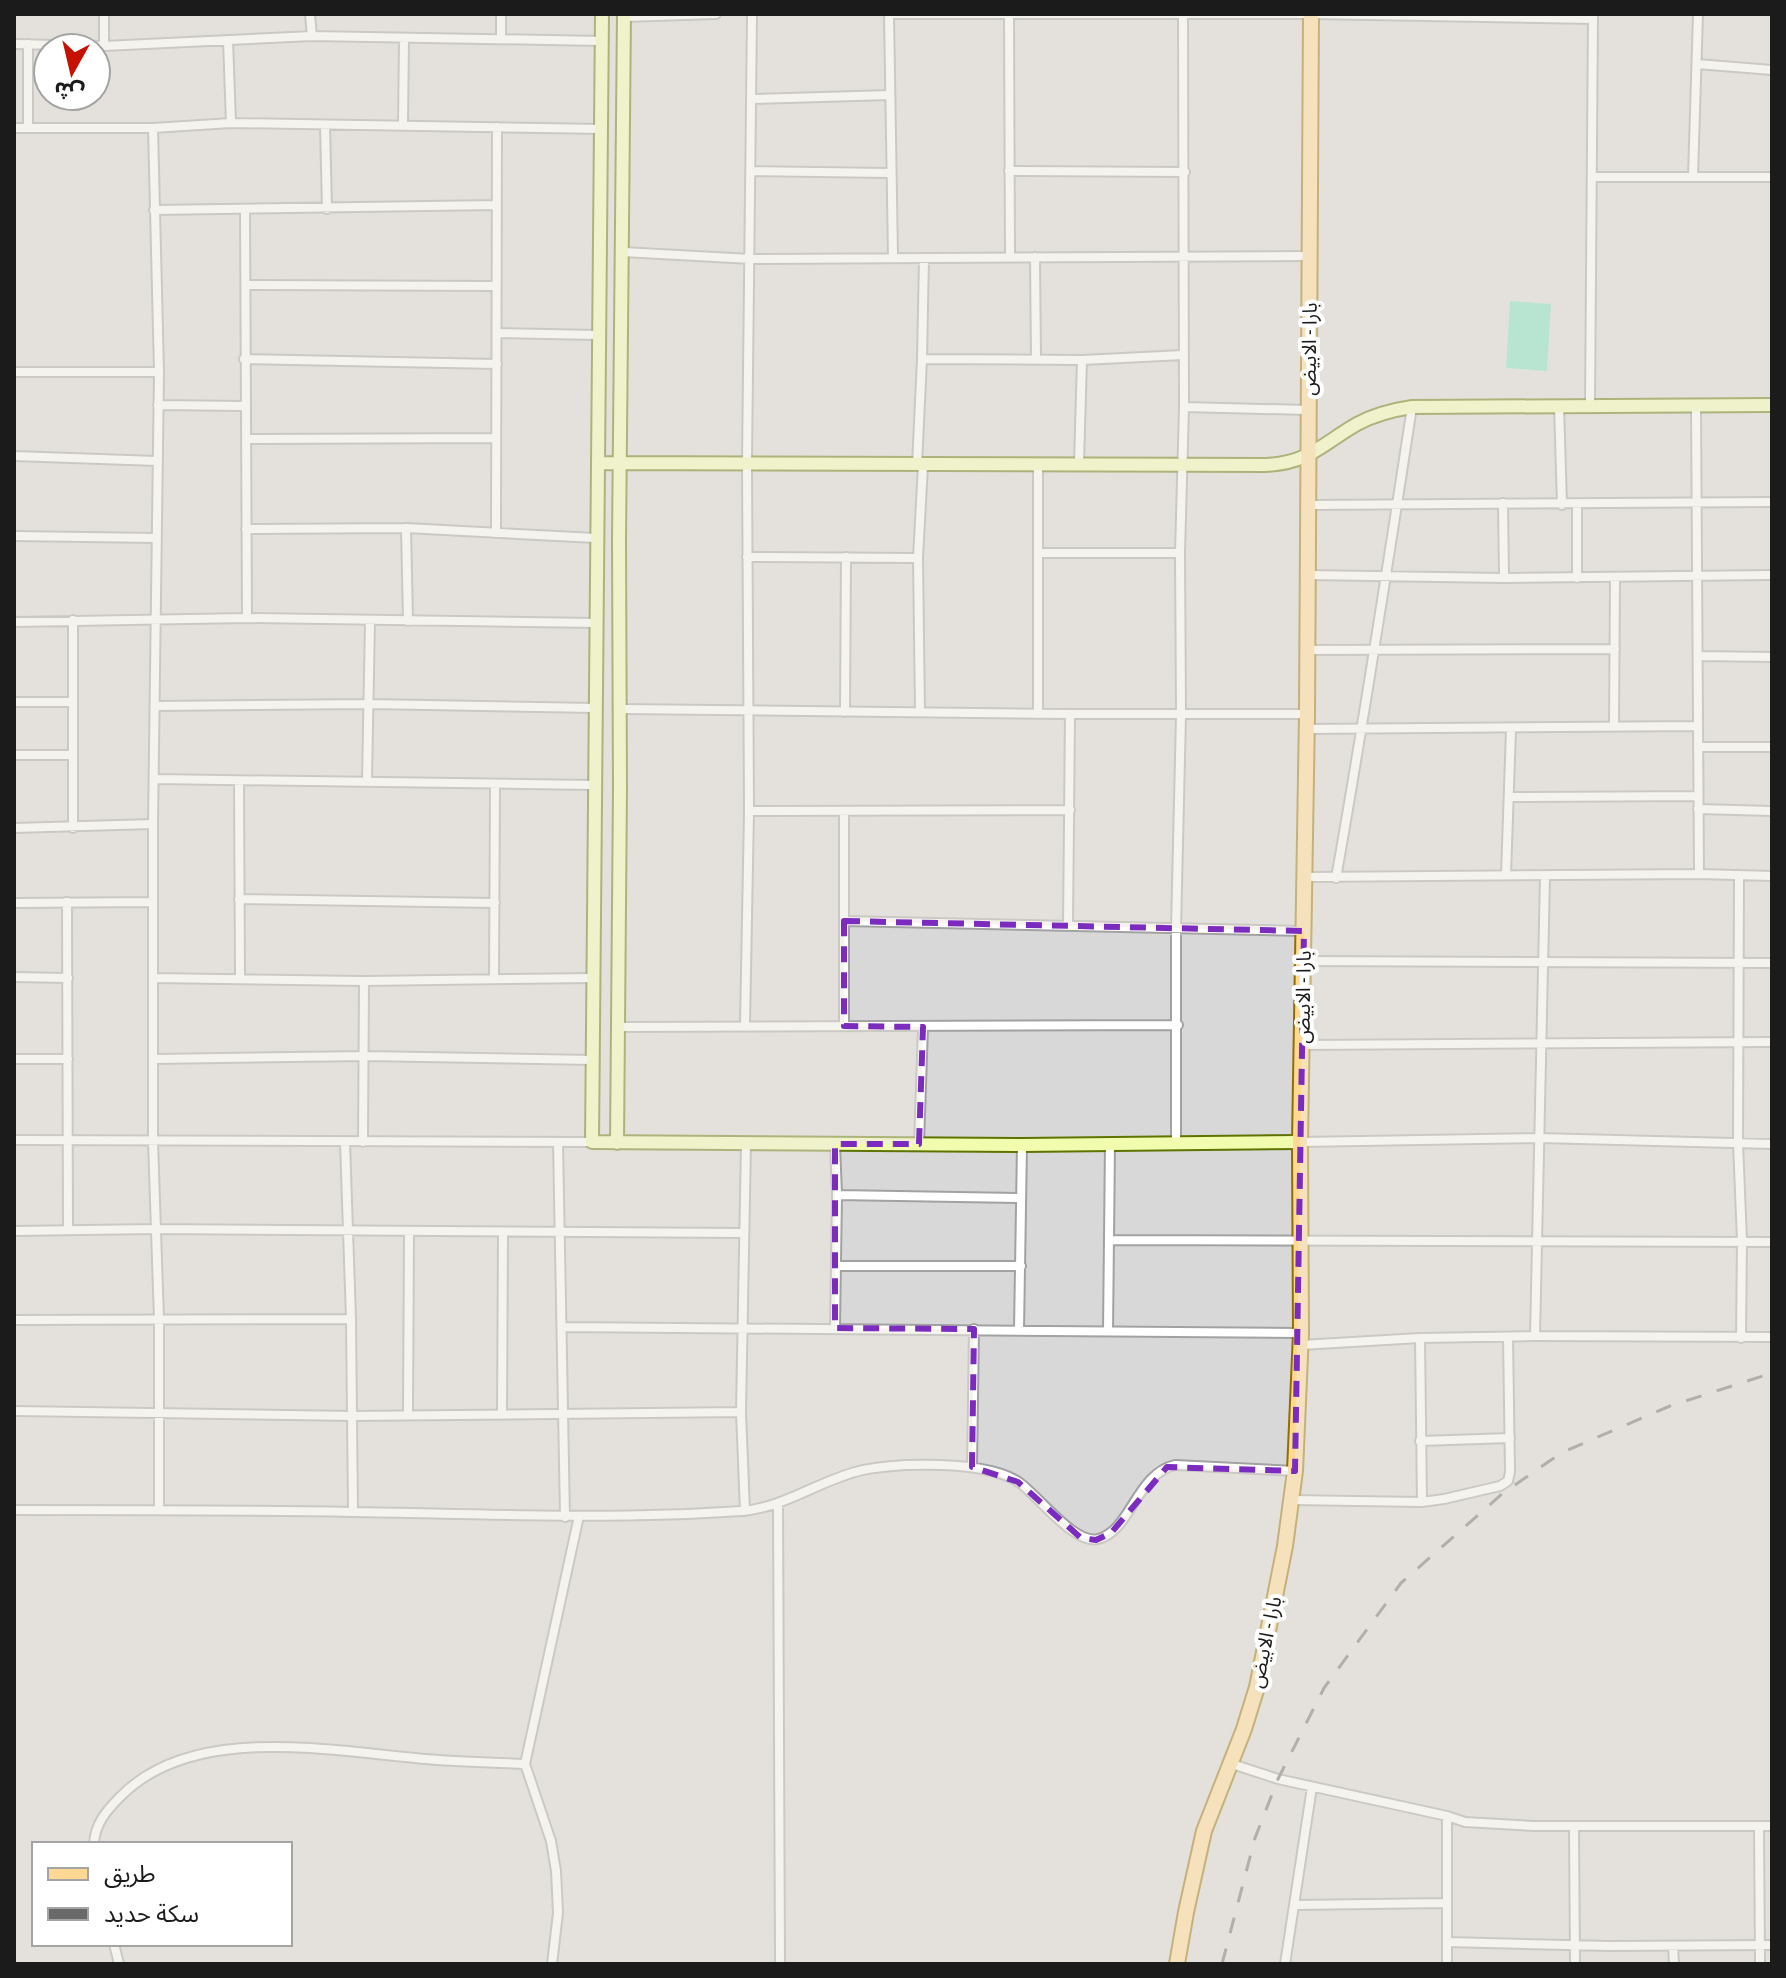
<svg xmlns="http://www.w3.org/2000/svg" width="1786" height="1978" font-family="'Roboto Condensed','Noto Sans Arabic',sans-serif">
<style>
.residential{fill:#d9d8d8;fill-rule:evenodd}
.pitch{fill:#79e1c2}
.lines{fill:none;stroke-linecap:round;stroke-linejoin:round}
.street-casing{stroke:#a2a2a2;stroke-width:12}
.secondary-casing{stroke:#5e7400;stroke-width:16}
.primary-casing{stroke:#926e00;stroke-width:18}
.street{stroke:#fff;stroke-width:8}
.secondary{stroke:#f2fcaf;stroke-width:12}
.primary{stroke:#ffd993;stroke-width:14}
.rail{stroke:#696969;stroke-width:3;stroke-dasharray:16 16;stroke-linecap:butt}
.marked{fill:none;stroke:#7b2cbf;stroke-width:6;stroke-dasharray:16 10;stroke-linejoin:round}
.labels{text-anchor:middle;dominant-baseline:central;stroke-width:8;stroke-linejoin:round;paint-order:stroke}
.street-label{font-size:20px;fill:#1b1b1b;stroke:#fff}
</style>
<rect width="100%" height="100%" fill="#edeae0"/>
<path class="residential" d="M14 14H1772V1964H14ZM48 48H96V96H48ZM34 1844H290V1944H34Z"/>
<path class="pitch" d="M1510 301 1551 304 1547 371 1506 368Z"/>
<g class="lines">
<defs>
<path id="street" d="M104 14V46
M310 14 312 36
M501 14V38
M889 14 893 257
M895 14H1311L1593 19
M1009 14 1010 256
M624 17 716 14
M228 40 231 123
M14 44 104 46 312 36 603 41
M28 44V128
M1697 64 1772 70
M752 99 890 95
M325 125 327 209
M403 125 404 39
M14 128H153L231 123 602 129
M153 128 159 372 153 824V1141L159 1320V1510
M751 171 890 173
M1009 171 1185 172
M1693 176 1698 14
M1593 177H1772
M245 209 247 618
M154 210 496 205
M623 252 751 259 1310 256
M1035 257 1036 359
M246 285 496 286
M498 333 599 335
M244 359 497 364
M922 359 1082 360 1183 355
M14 372H159
M158 405 244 406
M1559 405 1562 505
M1590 405 1593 15
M1696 405 1699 874
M1184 407 1308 410
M246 439 495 438
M14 456 157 461
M1079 463 1082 360
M1038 464V714
M917 465 922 359 924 258
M1503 503 1504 578
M1577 504V578
M1309 505 1772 502
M406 528 408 621
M246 529 406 528 595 538
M496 533 497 127
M14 536 156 538
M1039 553H1180
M747 557 918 558
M1308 575 1504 578 1772 575
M14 622 247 618 597 623
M1307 650 1615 649
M1699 656 1772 657
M14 702H72
M156 706 370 704 595 708
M620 709 1070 714H1307
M845 712 846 557
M920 712 918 558 923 465
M1614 727 1615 578
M1307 729 1698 726
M1698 747H1772
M14 755H73
M155 779 594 785
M367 781 370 621
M239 782 240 978
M1509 797 1698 796
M1698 809 1772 811
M749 811 1070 810
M844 811V1026
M14 828 153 824
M73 828V620
M1506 875 1511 729
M1739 876 1738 1143 1742 1241 1741 1338
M1305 877 1699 874 1772 876
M1336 878C1364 721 1388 564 1412 407
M239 899 495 903
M67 902 68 1229
M14 903 153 902
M844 921 1304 931
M1068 926 1070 714
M1303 961 1772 963
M14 977 68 978
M154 978 364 981 594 978
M494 979 495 785
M745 1025 749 811 747 462 752 14
M618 1027 1178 1025
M1302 1045 1772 1042
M14 1059H68
M153 1059 365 1056 593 1060
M14 1140 592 1142
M345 1142 351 1319 353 1512
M363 1142 364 981
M558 1142 565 1517
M1300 1142 1539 1138 1772 1144
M835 1144 837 1195 835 1328
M919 1144 923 1027
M1176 1144V929L1181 715 1180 553 1184 407 1183 16
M837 1195 1021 1198
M14 1231 154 1229 744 1233
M1109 1240 1772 1242
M836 1266H1021
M14 1320 351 1319
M563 1327 1301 1333
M1019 1330 1022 1145
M1108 1331 1110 1144
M1535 1336 1545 876
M1420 1338 1422 1502
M1301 1345 1420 1338 1535 1336 1772 1337
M14 1411 352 1416 741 1412
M408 1415 409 1231
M502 1415 503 1233
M1420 1441 1510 1438
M972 1467 974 1329
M1291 1500 1422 1502 1444 1499 1500 1486 1508 1481 1510 1472 1508 1337
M778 1504 780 1964
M14 1510C127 1510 240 1510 353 1512 482 1514 612 1520 741 1511 785 1508 821 1479 863 1470 877 1467 893 1466 906 1465 938 1464 994 1464 1020 1483 1039 1497 1075 1545 1098 1539 1131 1531 1136 1474 1175 1465L1295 1471
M745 1511 741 1412 746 1143
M1229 1763 1278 1779 1447 1816 1465 1822 1533 1826H1772
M1759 1826 1760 1964
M1574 1827 1575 1964
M94 1844C95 1824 106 1811 120 1797 191 1724 324 1750 415 1758 451 1762 488 1762 525 1764
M1294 1905 1447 1903
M1447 1942 1610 1946 1772 1945
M114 1944 119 1964
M1673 1946 1674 1964
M552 1964 558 1913 556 1871 551 1841 525 1764 579 1516
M1285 1964 1312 1787
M1447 1964V1816"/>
<path id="secondary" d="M602 14 592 1142 1022 1145 1300 1142
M598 463 1266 465C1309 463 1322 444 1357 424 1375 414 1392 410 1412 407L1772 405
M617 1143 620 788 619 540 624 14"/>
<path id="primary" d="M1177 1964 1186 1912 1204 1831 1244 1729 1257 1687 1285 1546 1295 1471 1301 1333 1300 1142 1307 714 1311 14"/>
</defs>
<use href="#street" class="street-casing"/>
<use href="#secondary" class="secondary-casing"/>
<use href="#primary" class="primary-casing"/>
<use href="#street" class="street"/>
<use href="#secondary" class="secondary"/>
<use href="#primary" class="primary"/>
<path class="rail" d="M1222 1964 1255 1838 1278 1779 1324 1688 1401 1583 1502 1494 1561 1453 1670 1406 1772 1373"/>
</g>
<path d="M0 0H1786V1978H0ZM844 921 1304 931 1295 1471 1167 1467 1111 1533 1096 1540 1081 1538 1018 1482 972 1467 974 1329 835 1328V1144H919L923 1027 844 1026Z" fill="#edeae0" fill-opacity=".55" fill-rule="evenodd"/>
<path class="marked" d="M844 921 1304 931 1295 1471 1167 1467 1111 1533 1096 1540 1081 1538 1018 1482 972 1467 974 1329 835 1328V1144H919L923 1027 844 1026Z"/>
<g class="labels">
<g class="street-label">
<text transform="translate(1309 349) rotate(-89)">بارا - الابيض</text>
<text transform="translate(1303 997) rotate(-89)">بارا - الابيض</text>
<text transform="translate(1265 1642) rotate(-78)">بارا - الابيض</text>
</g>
</g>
<rect width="1786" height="1978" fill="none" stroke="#1b1b1b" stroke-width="32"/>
<rect x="32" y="1842" width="260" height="104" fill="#ffffff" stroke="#a4a4a4" stroke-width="2"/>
<rect x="48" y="1868" width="40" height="12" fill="#ffd993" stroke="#a4a4a4" stroke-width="2"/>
<text x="104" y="1882" font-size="24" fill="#1b1b1b">طريق</text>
<rect x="48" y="1908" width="40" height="12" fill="#696969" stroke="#a4a4a4" stroke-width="2"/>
<text x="104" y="1922" font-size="24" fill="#1b1b1b">سكة حديد</text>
<g transform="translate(72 72) rotate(188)"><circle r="38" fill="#ffffff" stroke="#a4a4a4" stroke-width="2"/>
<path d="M0-6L14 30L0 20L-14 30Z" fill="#c61100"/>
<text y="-12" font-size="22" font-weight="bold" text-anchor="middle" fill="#1b1b1b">ش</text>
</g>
</svg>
